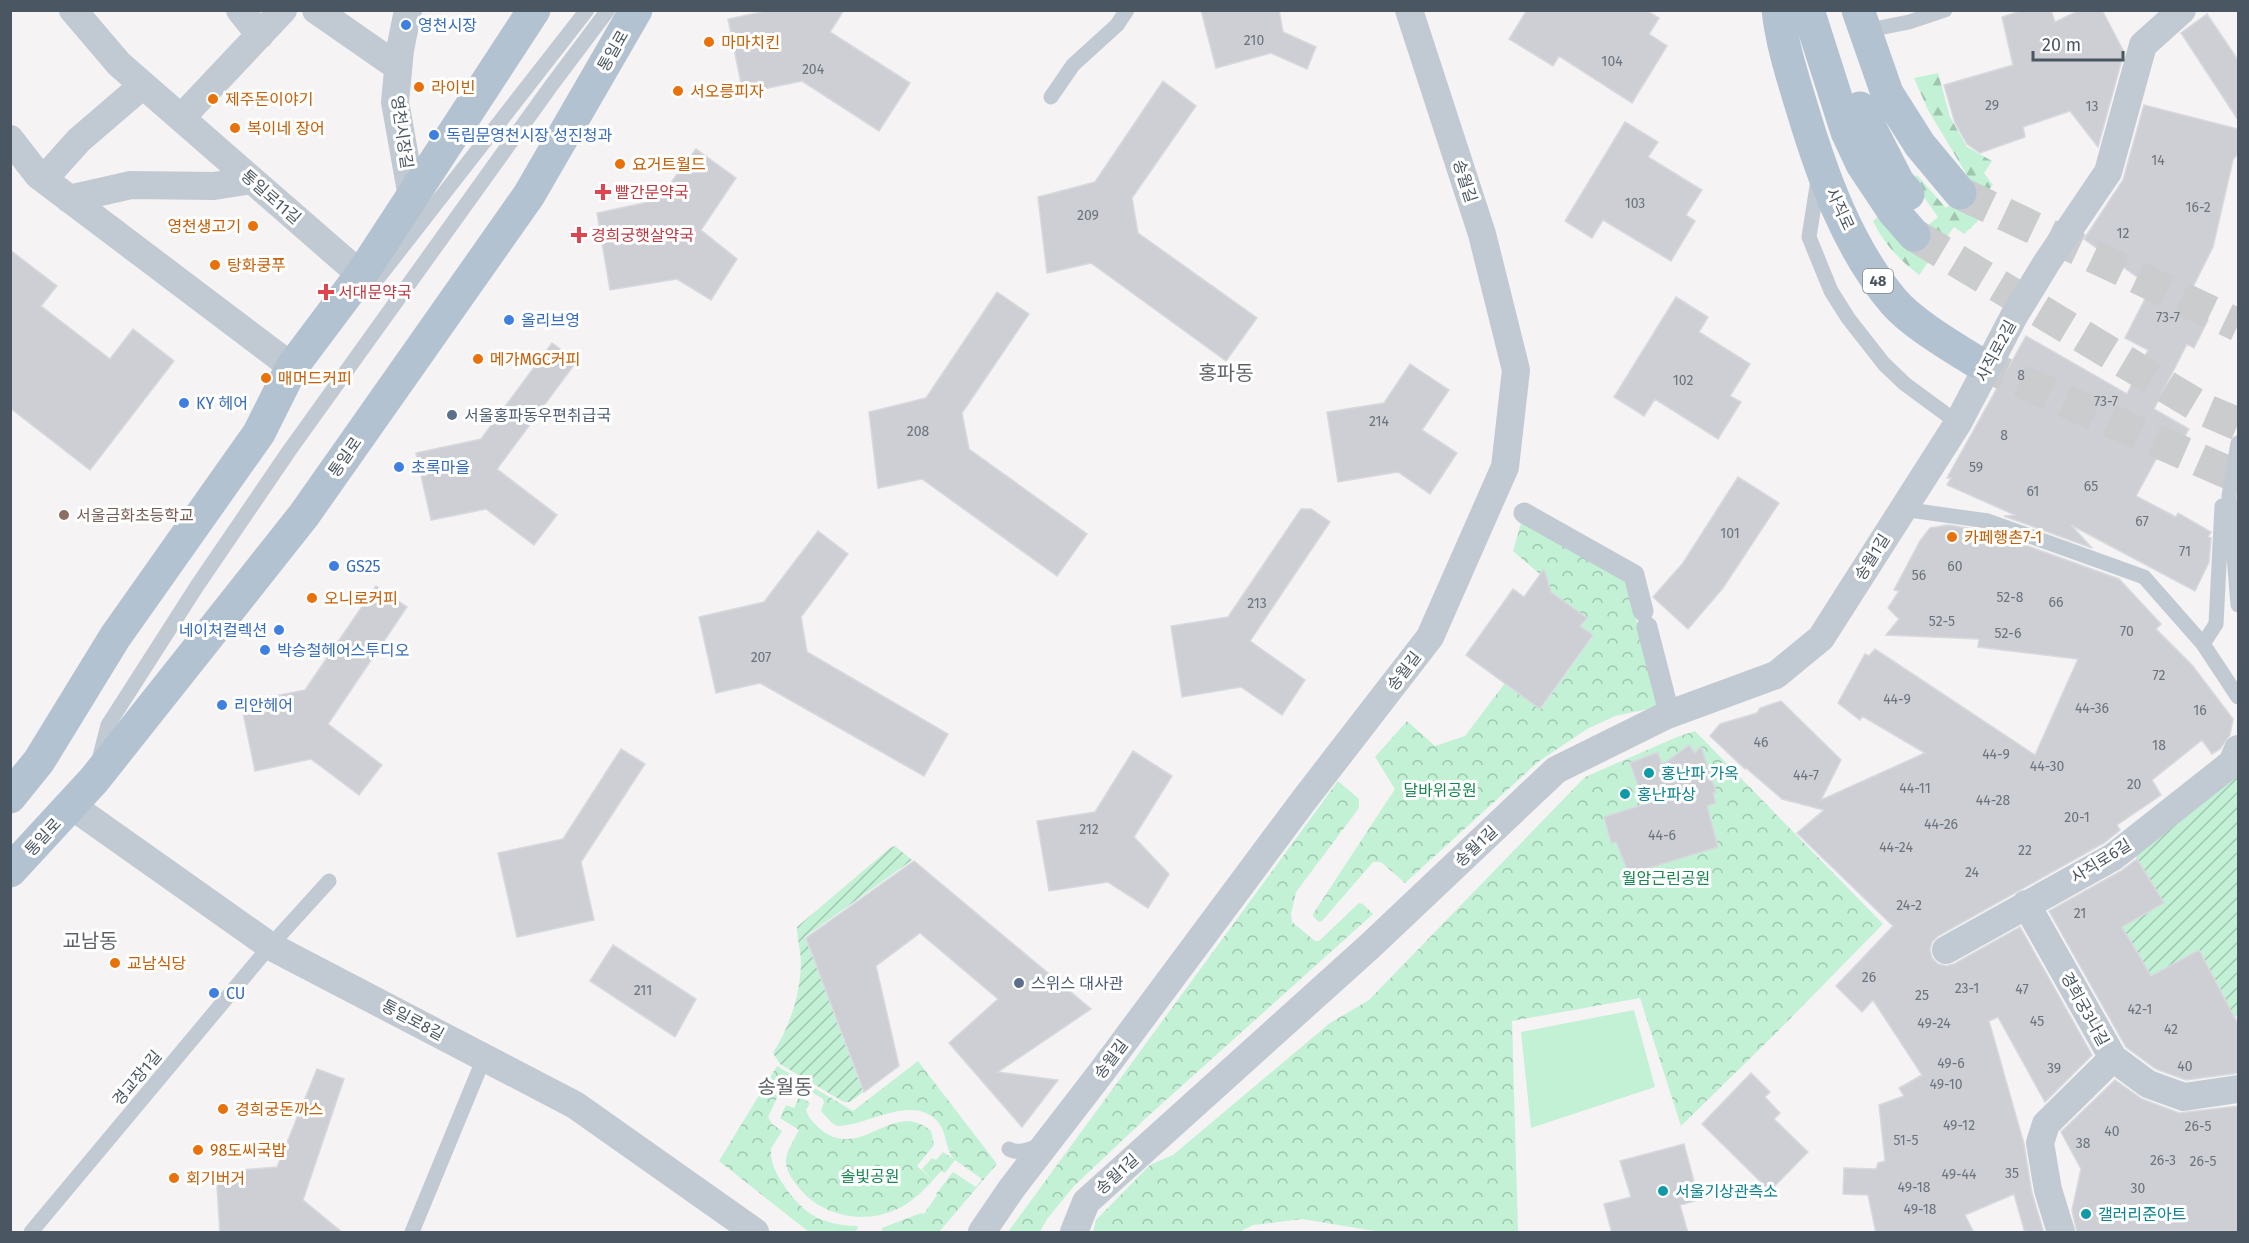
<svg xmlns="http://www.w3.org/2000/svg" width="2249" height="1243" font-family="'Fira Sans','Noto Sans KR',sans-serif">
<style>
.grass{fill:#c3f1d5}
.forest{fill:url(#forest-firs)}
.park{fill:url(#park-crowns);fill-rule:evenodd}
.garden{fill:url(#garden-furrows)}
.building{fill:#cdcfd5;stroke:#d7d9de;stroke-width:1.5}
.lines{fill:none;stroke-linecap:round;stroke-linejoin:round}
.primary-tunnel{stroke:#caccce;stroke-width:33;stroke-dasharray:33 16;stroke-linecap:butt}
.service{stroke:#c1cad2;stroke-width:15}
.pedestrian{stroke:#c1cad2;stroke-width:21}
.minor{stroke:#c1cad2;stroke-width:28}
.primary{stroke:#b3c2d1;stroke-width:33}
.shop-dot{fill:#3f7fe0;stroke:#fff;stroke-width:2}
.food-dot{fill:#e8710a;stroke:#fff;stroke-width:2}
.health-dot{fill:#e0444e;stroke:#fff;stroke-width:2}
.service-dot{fill:#5c6f8a;stroke:#fff;stroke-width:2}
.education-dot{fill:#8d6e63;stroke:#fff;stroke-width:2}
.culture-dot{fill:#0f9aa8;stroke:#fff;stroke-width:2}
.labels{text-anchor:middle;dominant-baseline:central;stroke-width:6;stroke-linejoin:round;paint-order:stroke}
.number-label{font-size:14px;fill:#6b747e}
.shield{fill:#fff;stroke:#808990;stroke-width:1.5}
.shield-label{font-size:15px;font-weight:bold;fill:#4a5661}
.shop-label{font-size:16px;fill:#366cbe;stroke:#fff;text-anchor:start}
.food-label{font-size:16px;fill:#c56008;stroke:#fff;text-anchor:start}
.street-label{font-size:16px;fill:#4a5661;stroke:#fff}
.health-label{font-size:16px;fill:#be3a42;stroke:#fff;text-anchor:start}
.service-label{font-size:16px;fill:#4e5e75;stroke:#fff;text-anchor:start}
.education-label{font-size:16px;fill:#785e54;stroke:#fff;text-anchor:start}
.culture-label{font-size:16px;fill:#0d838f;stroke:#fff;text-anchor:start}
.park-label{font-size:16px;fill:#17864f;stroke:#fff}
.quarter-label{font-size:20px;fill:#5f6368;stroke:#fff}
</style>
<defs>
<pattern id="forest-firs" width="22" height="20" patternUnits="userSpaceOnUse" patternTransform="scale(1.5)"><rect width="22" height="20" fill="#c3f1d5"/><path d="M5 1l3.5 6h-7zM16 11l3.5 6h-7z" fill="#a0c6b0"/></pattern>
<pattern id="park-crowns" width="20" height="18" patternUnits="userSpaceOnUse" patternTransform="scale(1.5)"><rect width="20" height="18" fill="#c3f1d5"/><path d="M2 6a3 3 0 1 1 6 0M12 15a3 3 0 1 1 6 0" fill="none" stroke="#a0c6b0"/></pattern>
<pattern id="garden-furrows" width="10" height="10" patternUnits="userSpaceOnUse" patternTransform="scale(1.5)"><rect width="10" height="10" fill="#c3f1d5"/><path d="M-1 1l2-2M0 10L10 0M9 11l2-2" fill="none" stroke="#a0c6b0"/></pattern>
</defs>
<rect width="100%" height="100%" fill="#f5f3f3"/>
<path class="grass" d="M1634 1010 1655 1087 1531 1128 1521 1032Z"/>
<path class="forest" d="M1938 73 1950 117 1967 147 1992 161 1984 173 1993 185 1969 210 1978 221 1964 234 1954 227 1919 275C1899 259 1884 244 1873 221L1879 216 1904 246 1938 217 1911 179 1917 175 1946 208 1973 185 1928 110 1914 78Z"/>
<path class="park" d="M1524 513 1634 575V614L1667 705 1615 716 1587 729 1538 762 1405 883 1381 862H1373L1322 921 1319 922 1313 916V914L1395 789 1375 757 1407 721 1435 746 1465 736 1505 683 1541 709 1593 636 1580 626 1586 617 1551 592 1548 581 1513 551Z
M1695 731 1883 924 1777 1032 1681 1126 1640 998 1512 1021 1518 1232H1381L1302 1219 1253 1225 1239 1232H1093L1096 1220 1150 1165 1173 1155 1330 1023 1369 1000 1585 777 1677 737Z
M1338 781 1359 799V808L1296 892 1291 914 1292 922 1315 941H1319L1359 903 1363 904 1373 914 1146 1118 1074 1186 1047 1219 1040 1232H1008Z
M918 1061 997 1164 939 1232H882V1228L921 1213 924 1214 937 1195 936 1194 953 1172 976 1187 982 1179 955 1160 945 1173 941 1171C928 1186 914 1202 895 1210 861 1225 818 1215 796 1184 791 1178 785 1168 786 1159 787 1150 795 1138 799 1130L780 1118 786 1105 794 1108 800 1095 783 1085 768 1117 772 1124 782 1131 771 1149C770 1162 776 1174 783 1184 803 1214 821 1225 857 1226L858 1228 855 1232H809L719 1161 777 1066 853 1111ZM795 1082 823 1099 824 1102 821 1111 832 1123 838 1126C867 1126 913 1093 938 1122 947 1132 945 1150 955 1160L943 1152 936 1160 932 1158 922 1169 933 1180 917 1166 934 1145 931 1131C892 1098 862 1163 820 1129 814 1123 809 1119 806 1110L810 1103 800 1097 801 1094 791 1089Z"/>
<path class="garden" d="M2238 773V1016L2213 1022 2204 1007 2224 996 2199 950 2150 976 2122 927 2164 903 2134 854Z
M895 846 912 860 805 937 863 1092 850 1102H844L780 1064 773 1053C790 1026 800 996 801 964 801 952 797 939 797 927L890 848Z"/>
<path class="building" d="M771 10H844L830 32 910 83 879 131 802 81 743 93 728 19Z
M1201 10H1279L1283 32 1316 47 1307 69 1271 53 1216 68Z
M1527 10H1646L1659 18 1649 34 1667 46 1632 103 1559 56 1553 66 1509 39Z
M2023 10H2051L2055 22 2080 10H2102L2124 52 2098 147 2070 111 2023 127 2025 137 1980 153 1967 144 1955 123 1944 85 2013 65 2002 17Z
M2207 14 2238 60V120L2181 33Z
M1163 81 1196 106 1132 198 1138 233 1257 318 1226 361 1091 263 1047 273 1038 197 1095 182Z
M2144 105 2238 129V153L2233 160 2213 247 2193 287 2210 296 2200 317 2208 320 2194 348 2187 344 2154 409 2189 429 2172 457 2160 452 2136 496 2176 517 2178 513 2211 532 2208 537 2211 538 2209 562 2195 591 2071 525 2092 548 2004 516 2015 515 1947 485 1951 478H1947L2026 336 2127 394 2148 350 2125 338 2151 287 2084 239 2123 180Z
M1625 122 1658 142 1648 157 1702 190 1686 215 1695 221 1671 261 1603 220 1592 238 1565 221Z
M696 149 736 178 701 230 737 259 711 300 677 279 610 290 597 213 658 200Z
M10 250 57 286 41 306 110 359 133 329 174 361 90 470 10 408Z
M997 292 1029 314 962 413 969 449 1087 534 1057 576 922 479 878 488 869 412 926 398Z
M1676 297 1708 317 1699 332 1750 364 1730 396 1741 402 1718 439 1655 399 1644 416 1614 397Z
M552 343 577 361 497 469 557 515 534 545 486 509 431 520 416 453 481 439Z
M1410 364 1449 390 1422 430 1457 453 1430 494 1398 472 1338 482 1327 412 1384 403Z
M1738 477 1779 503 1723 588 1688 629 1653 597 1683 563Z
M1301 509H1311L1330 522 1250 641 1305 680 1282 715 1241 687 1182 697 1171 626 1228 617Z
M1948 525 1986 531 2119 579 2161 624 2156 629 2192 665 2233 719 2230 735 2220 749 2212 754 2202 740 2152 780 2161 795 2117 825 2120 830 2104 843 1938 936 1932 942 1930 950 1932 958 1938 964 1946 966 1954 964 2020 927 2092 1055 2045 1102 1998 1017 1989 1021 2024 1144 2032 1193 2044 1233H2025L2014 1194 1965 1215 1974 1233H1876L1868 1195 1843 1194 1844 1168 1876 1169 1878 1163 1885 1161 1879 1105 1904 1096 1899 1088 1922 1075 1873 1000 1862 1012 1836 986 1893 926 1797 833 1824 810 1782 799 1746 768 1745 769 1710 736 1720 724 1757 713 1760 708 1781 701 1841 760 1821 800 1925 753 1862 716 1860 720 1838 703 1865 654 1869 656 1875 649 2035 755 2078 659 1978 647 1979 639 1886 635 1899 619 1888 608 1899 591 1894 590 1920 541 1930 528Z
M818 531 848 554 801 617 807 652 948 734 924 776 760 683 716 693 699 617 764 602Z
M1544 569 1551 592 1587 618 1580 626 1593 635 1540 709 1466 655 1513 589 1524 597Z
M376 586 407 607 328 724 382 765 359 795 311 759 255 771 241 703 305 690Z
M1689 745 1695 753 1701 746 1716 792 1713 793 1716 803 1707 806 1718 847 1629 874 1616 842 1611 843 1604 817 1645 804 1630 763 1658 752 1662 765Z
M621 749 645 764 581 862 594 920 517 937 498 853 563 839Z
M1133 751 1172 776 1134 837 1169 874 1148 908 1108 882 1049 891 1037 821 1095 812Z
M2137 859 2164 903 2122 927 2151 976 2199 950 2238 1024V1073L2186 1080 2156 1069 2126 1047 2049 911 2121 871Z
M914 861 1091 1009 998 1072 1058 1080 1022 1127 949 1043 998 999 920 933 876 966 899 1066 864 1092 806 938Z
M613 945 696 999 675 1037 590 981Z
M317 1069 344 1079 303 1200 343 1233H220L216 1172 277 1167Z
M1751 1073 1770 1092 1765 1097 1780 1113 1774 1119 1808 1152 1770 1191 1702 1124Z
M2115 1080 2142 1099 2179 1113 2238 1106V1233H2077L2072 1210 2081 1169 2061 1132Z
M1684 1144 1699 1200 1680 1205 1688 1233H1612L1604 1204 1631 1197 1620 1161Z"/>
<g class="lines">
<path class="primary-tunnel" d="M1960 193 2238 325
M1914 235 2205 410 2238 424
M1975 361 2238 477"/>
<path class="service" d="M1864 31 1909 22 1945 10
M1051 97 1073 65 1117 25 1127 10
M1818 180 1809 237 1831 291 1848 318 1884 364 1905 384 1958 423
M371 287 587 10
M2238 443 2229 496 2238 605
M1902 509 1988 521 2144 577 2203 644 2238 697
M2203 644 2216 624 2222 506
M99 760 108 725 197 586 289 451 551 86 608 10
M1009 1149C1019 1155 1032 1149 1042 1144
M31 1232 270 946 329 881
M412 1232 484 1058"/>
<path class="pedestrian" d="M1524 513 1634 575 1643 611
M1647 627 1667 705"/>
<path class="minor" d="M73 10 119 64 361 275
M240 10 260 35
M316 10 398 67
M408 10 400 50 395 102 412 197
M181 118 283 10
M10 139 38 175 292 367
M44 179 79 140 143 85
M69 199 131 185 214 186 252 180
M72 806 270 946 575 1105 755 1232
M2026 904 2113 1058 2148 1084 2184 1097 2238 1089
M1946 950 2113 857 2232 763 2238 749
M982 1232 1012 1188 1100 1074 1304 800 1430 637 1505 467 1516 370 1482 234 1409 10
M1074 1232 1086 1202 1370 946 1556 770 1667 715 1776 675 1821 638 1958 423 2014 316 2047 262 2108 172 2143 45 2182 10
M2061 1232 2048 1190 2040 1143 2046 1124 2113 1058"/>
<path class="primary" d="M1778 10C1782 45 1792 75 1802 108 1822 175 1848 248 1894 302 1912 323 1951 346 1975 361
M1808 10 1847 132 1862 164 1894 212 1914 235
M1858 10 1887 93 1920 145 1960 193
M1860 108 1898 182 1908 194
M10 797 39 761 115 637 259 433 292 367 361 275 534 10
M10 871 94 780 304 515 529 195 636 10"/>
</g>
<g class="shop-dot">
<circle cx="406" cy="25" r="6"/>
<circle cx="434" cy="135" r="6"/>
<circle cx="509" cy="320" r="6"/>
<circle cx="184" cy="403" r="6"/>
<circle cx="399" cy="467" r="6"/>
<circle cx="334" cy="566" r="6"/>
<circle cx="279" cy="630" r="6"/>
<circle cx="265" cy="650" r="6"/>
<circle cx="222" cy="705" r="6"/>
<circle cx="214" cy="993" r="6"/>
</g>
<g class="food-dot">
<circle cx="709" cy="42" r="6"/>
<circle cx="419" cy="87" r="6"/>
<circle cx="678" cy="91" r="6"/>
<circle cx="213" cy="99" r="6"/>
<circle cx="235" cy="128" r="6"/>
<circle cx="620" cy="164" r="6"/>
<circle cx="253" cy="226" r="6"/>
<circle cx="215" cy="265" r="6"/>
<circle cx="478" cy="359" r="6"/>
<circle cx="266" cy="378" r="6"/>
<circle cx="1952" cy="537" r="6"/>
<circle cx="312" cy="598" r="6"/>
<circle cx="115" cy="963" r="6"/>
<circle cx="223" cy="1109" r="6"/>
<circle cx="198" cy="1150" r="6"/>
<circle cx="174" cy="1178" r="6"/>
</g>
<g class="health-dot">
<path d="M600 183h6v6h6v6h-6v6h-6v-6h-6v-6h6z"/>
<path d="M576 226h6v6h6v6h-6v6h-6v-6h-6v-6h6z"/>
<path d="M323 283h6v6h6v6h-6v6h-6v-6h-6v-6h6z"/>
</g>
<g class="service-dot">
<circle cx="452" cy="415" r="6"/>
<circle cx="1019" cy="983" r="6"/>
</g>
<circle class="education-dot" cx="64" cy="515" r="6"/>
<g class="culture-dot">
<circle cx="1649" cy="773" r="6"/>
<circle cx="1625" cy="794" r="6"/>
<circle cx="1663" cy="1191" r="6"/>
<circle cx="2086" cy="1214" r="6"/>
</g>
<g class="labels">
<g class="number-label">
<text x="1254" y="40">210</text>
<text x="1612" y="61">104</text>
<text x="813" y="69">204</text>
<text x="1992" y="105">29</text>
<text x="2092" y="106">13</text>
<text x="2158" y="160">14</text>
<text x="1635" y="203">103</text>
<text x="2198" y="207">16-2</text>
<text x="1088" y="215">209</text>
<text x="2123" y="233">12</text>
<text x="2168" y="317">73-7</text>
<text x="2021" y="375">8</text>
<text x="1683" y="380">102</text>
<text x="2106" y="401">73-7</text>
<text x="1379" y="421">214</text>
<text x="918" y="431">208</text>
<text x="2004" y="435">8</text>
<text x="1976" y="467">59</text>
<text x="2091" y="486">65</text>
<text x="2033" y="491">61</text>
<text x="2142" y="521">67</text>
<text x="1730" y="533">101</text>
<text x="2185" y="551">71</text>
<text x="1955" y="566">60</text>
<text x="1919" y="575">56</text>
<text x="2010" y="597">52-8</text>
<text x="2056" y="602">66</text>
<text x="1257" y="603">213</text>
<text x="1942" y="621">52-5</text>
<text x="2127" y="631">70</text>
<text x="2008" y="633">52-6</text>
<text x="761" y="657">207</text>
<text x="2159" y="675">72</text>
<text x="1897" y="699">44-9</text>
<text x="2092" y="708">44-36</text>
<text x="2200" y="710">16</text>
<text x="1761" y="742">46</text>
<text x="2159" y="745">18</text>
<text x="1996" y="754">44-9</text>
<text x="2047" y="766">44-30</text>
<text x="1806" y="775">44-7</text>
<text x="2134" y="784">20</text>
<text x="1915" y="788">44-11</text>
<text x="1993" y="800">44-28</text>
<text x="2077" y="817">20-1</text>
<text x="1941" y="824">44-26</text>
<text x="1089" y="829">212</text>
<text x="1662" y="835">44-6</text>
<text x="1896" y="847">44-24</text>
<text x="2025" y="850">22</text>
<text x="1972" y="872">24</text>
<text x="1909" y="905">24-2</text>
<text x="2080" y="913">21</text>
<text x="1869" y="977">26</text>
<text x="1967" y="988">23-1</text>
<text x="2022" y="989">47</text>
<text x="643" y="990">211</text>
<text x="1922" y="995">25</text>
<text x="2140" y="1009">42-1</text>
<text x="2037" y="1021">45</text>
<text x="1934" y="1023">49-24</text>
<text x="2171" y="1029">42</text>
<text x="1951" y="1063">49-6</text>
<text x="2185" y="1066">40</text>
<text x="2054" y="1068">39</text>
<text x="1946" y="1084">49-10</text>
<text x="1959" y="1125">49-12</text>
<text x="2198" y="1126">26-5</text>
<text x="2112" y="1131">40</text>
<text x="1906" y="1140">51-5</text>
<text x="2083" y="1143">38</text>
<text x="2163" y="1160">26-3</text>
<text x="2203" y="1161">26-5</text>
<text x="2012" y="1173">35</text>
<text x="1959" y="1174">49-44</text>
<text x="1914" y="1187">49-18</text>
<text x="2138" y="1188">30</text>
<text x="1920" y="1209">49-18</text>
</g>
<rect class="shield" x="1863" y="269" width="30" height="24" rx="4.5"/>
<g class="shield-label">
<text x="1878" y="281">48</text>
</g>
<g class="shop-label">
<text x="418" y="25">영천시장</text>
<text x="446" y="135">독립문영천시장 성진청과</text>
<text x="521" y="320">올리브영</text>
<text x="196" y="403">KY 헤어</text>
<text x="411" y="467">초록마을</text>
<text x="346" y="566">GS25</text>
<text x="267" y="630" text-anchor="end">네이처컬렉션</text>
<text x="277" y="650">박승철헤어스투디오</text>
<text x="234" y="705">리안헤어</text>
<text x="226" y="993">CU</text>
</g>
<g class="food-label">
<text x="721" y="42">마마치킨</text>
<text x="431" y="87">라이빈</text>
<text x="690" y="91">서오릉피자</text>
<text x="225" y="99">제주돈이야기</text>
<text x="247" y="128">복이네 장어</text>
<text x="632" y="164">요거트월드</text>
<text x="241" y="226" text-anchor="end">영천생고기</text>
<text x="227" y="265">탕화쿵푸</text>
<text x="490" y="359">메가MGC커피</text>
<text x="278" y="378">매머드커피</text>
<text x="1964" y="537">카페행촌7-1</text>
<text x="324" y="598">오니로커피</text>
<text x="127" y="963">교남식당</text>
<text x="235" y="1109">경희궁돈까스</text>
<text x="210" y="1150">98도씨국밥</text>
<text x="186" y="1178">회기버거</text>
</g>
<g class="street-label">
<text transform="translate(613 51) rotate(-60)">통일로</text>
<text transform="translate(402 132) rotate(82)">영천시장길</text>
<text transform="translate(1465 181) rotate(72)">송월길</text>
<text transform="translate(271 197) rotate(41)">통일로11길</text>
<text transform="translate(1840 209) rotate(65)">사직로</text>
<text transform="translate(1996 351) rotate(-62)">사직로2길</text>
<text transform="translate(345 457) rotate(-55)">통일로</text>
<text transform="translate(1872 557) rotate(-58)">송월1길</text>
<text transform="translate(1404 671) rotate(-52)">송월길</text>
<text transform="translate(43 837) rotate(-47)">통일로</text>
<text transform="translate(1476 846) rotate(-43)">송월1길</text>
<text transform="translate(2101 861) rotate(-32)">사직로6길</text>
<text transform="translate(2085 1009) rotate(61)">경희궁3나길</text>
<text transform="translate(413 1020) rotate(28)">통일로8길</text>
<text transform="translate(1111 1059) rotate(-53)">송월길</text>
<text transform="translate(137 1078) rotate(-50)">경교장1길</text>
<text transform="translate(1117 1174) rotate(-42)">송월1길</text>
</g>
<g class="health-label">
<text x="615" y="192">빨간문약국</text>
<text x="591" y="235">경희궁햇살약국</text>
<text x="338" y="292">서대문약국</text>
</g>
<g class="service-label">
<text x="464" y="415">서울홍파동우편취급국</text>
<text x="1031" y="983">스위스 대사관</text>
</g>
<g class="education-label">
<text x="76" y="515">서울금화초등학교</text>
</g>
<g class="culture-label">
<text x="1661" y="773">홍난파 가옥</text>
<text x="1637" y="794">홍난파상</text>
<text x="1675" y="1191">서울기상관측소</text>
<text x="2098" y="1214">갤러리준아트</text>
</g>
<g class="park-label">
<text x="1440" y="790">달바위공원</text>
<text x="1666" y="878">월암근린공원</text>
<text x="870" y="1176">솔빛공원</text>
</g>
<g class="quarter-label">
<text x="1226" y="373">홍파동</text>
<text x="90" y="941">교남동</text>
<text x="785" y="1087">송월동</text>
</g>
</g>
<rect width="2249" height="1243" fill="none" stroke="#4a5661" stroke-width="24"/>
<path d="M2033 51v9h90v-9" fill="none" stroke="#4a5661" stroke-width="3"/>
<text x="2042" y="51" font-size="18" fill="#4a5661" stroke="#ffffff" stroke-width="4.5" paint-order="stroke">20 m</text>
</svg>
